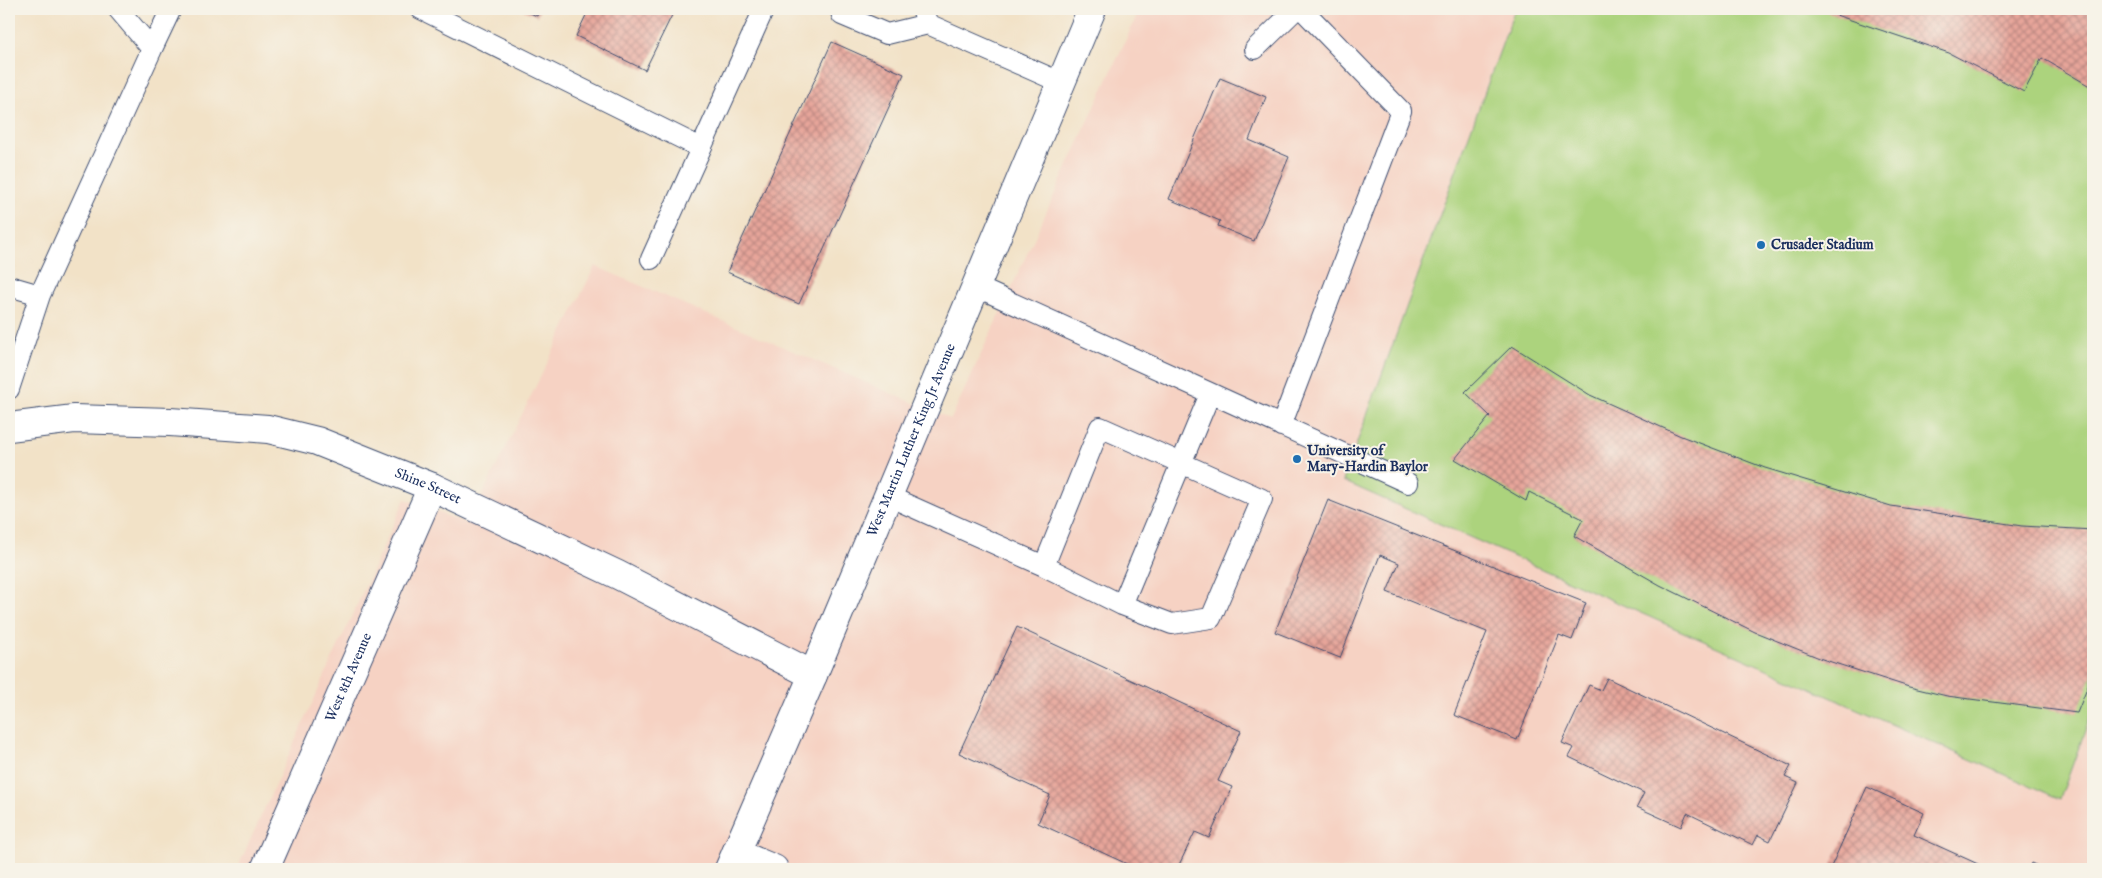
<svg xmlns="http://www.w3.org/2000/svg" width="2102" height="878" font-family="'IM FELL English',serif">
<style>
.built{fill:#f6d2c3}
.green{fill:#acd37d;stroke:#64816e}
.building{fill:url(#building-cross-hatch)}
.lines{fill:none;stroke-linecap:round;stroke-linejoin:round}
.lane-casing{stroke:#3b4a6e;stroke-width:22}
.street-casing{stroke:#3b4a6e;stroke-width:30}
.secondary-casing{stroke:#3b4a6e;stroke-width:30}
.lane{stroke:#fff;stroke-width:20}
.street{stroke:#fff;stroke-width:28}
.secondary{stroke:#fff;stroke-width:28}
.poi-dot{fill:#1f6fb2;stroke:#f7f3e8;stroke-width:2}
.labels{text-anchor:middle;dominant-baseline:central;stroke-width:4;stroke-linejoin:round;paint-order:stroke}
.poi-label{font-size:14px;font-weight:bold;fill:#1b2f5e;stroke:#f7f3e8;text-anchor:start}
.street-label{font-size:14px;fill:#1b2f5e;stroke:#f7f3e8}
</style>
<defs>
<pattern id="building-cross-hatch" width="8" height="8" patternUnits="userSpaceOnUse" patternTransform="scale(1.25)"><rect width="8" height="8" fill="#e7a59a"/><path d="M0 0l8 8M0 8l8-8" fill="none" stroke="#ba8781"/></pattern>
</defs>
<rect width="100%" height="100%" fill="#f7f3e8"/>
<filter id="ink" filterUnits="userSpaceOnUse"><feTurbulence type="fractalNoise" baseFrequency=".02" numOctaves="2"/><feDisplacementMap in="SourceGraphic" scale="10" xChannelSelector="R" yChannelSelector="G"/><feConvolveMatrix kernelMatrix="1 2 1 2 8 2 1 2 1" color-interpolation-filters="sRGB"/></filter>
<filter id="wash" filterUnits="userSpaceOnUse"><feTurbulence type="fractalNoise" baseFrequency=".0096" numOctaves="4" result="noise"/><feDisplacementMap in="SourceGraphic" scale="20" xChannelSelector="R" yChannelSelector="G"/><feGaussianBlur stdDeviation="1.12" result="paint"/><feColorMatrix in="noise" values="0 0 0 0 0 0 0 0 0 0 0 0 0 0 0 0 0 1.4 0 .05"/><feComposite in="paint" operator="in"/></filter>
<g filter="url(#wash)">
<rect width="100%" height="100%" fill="#f2e2c7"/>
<path class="built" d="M1140 9H2093V869H237L405 499 468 524 595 266 951 419Z"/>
<path class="green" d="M1515 9H2093V709L2060 799 1343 481Z"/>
<g id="blocks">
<path class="building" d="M521 9H540L537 16Z
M589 9H675L645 70 576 36Z
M1818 9H2093V88L2042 58 2024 92 1949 53Z
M832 42 904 74 799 304 727 272Z
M1220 78 1266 97 1249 140 1289 157 1254 241 1218 226 1220 221 1169 199Z
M1512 346 1590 395 1681 436 1765 468 1891 506 2022 526 2093 530V674L2077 713 1947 696 1909 687 1822 659 1755 632 1660 585 1574 536 1583 519 1529 492 1526 501 1455 459 1490 416 1465 392Z
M1328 500 1586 603 1572 640 1559 635 1517 740 1454 715 1487 632 1387 592 1399 563 1380 555 1340 658 1275 632Z
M1017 627 1241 731 1218 781 1232 787 1209 838 1195 832 1177 869H1138L1038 823 1050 795 959 753Z
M1607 678 1791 766 1785 777 1798 783 1770 841 1758 835 1753 845 1687 813 1681 827 1637 807 1644 793 1569 757 1574 748 1562 743 1589 685 1601 690Z
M1867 787 1924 813 1914 835 1989 869H1830Z
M2031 863 2045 869H2029Z"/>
</g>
</g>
<g filter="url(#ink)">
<use href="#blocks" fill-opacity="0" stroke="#3b4a6e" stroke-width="1"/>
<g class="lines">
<defs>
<path id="lane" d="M421 9 701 148
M840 9 842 15 887 34 928 24 922 9
M928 24 1062 83
M152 49 171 9
M1255 49 1296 9
M651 259 764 9
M9 286 40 295
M977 287 1408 483
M9 389 40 295 152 49 118 9
M1281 426 1401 111 1302 9
M888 496 1044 566 1122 605 1172 624 1211 618 1262 499 1100 427 1044 566
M1122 605 1210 394"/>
<g id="street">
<path id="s1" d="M9 427 74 419 170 422 268 429 317 441 432 487 618 575 813 675"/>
<path d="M736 853 774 869"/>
<path id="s2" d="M265 869 432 487"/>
</g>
<g id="secondary">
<path id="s3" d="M729 869 813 675 1092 9"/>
</g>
</defs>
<use href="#lane" class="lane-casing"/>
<use href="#street" class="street-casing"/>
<use href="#secondary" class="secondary-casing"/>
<use href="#lane" class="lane"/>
<use href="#street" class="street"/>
<use href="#secondary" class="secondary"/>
</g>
</g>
<g class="poi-dot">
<circle cx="1761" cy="245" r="5"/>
<circle cx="1297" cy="459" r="5"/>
</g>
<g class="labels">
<g class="poi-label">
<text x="1771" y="245">Crusader Stadium</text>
<text x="1307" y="451">University of<tspan x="1307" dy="16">Mary-Hardin Baylor</tspan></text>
</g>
<g class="street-label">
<text stroke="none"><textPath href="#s3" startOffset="466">West Martin Luther King Jr Avenue</textPath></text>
<text stroke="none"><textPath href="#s1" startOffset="430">Shine Street</textPath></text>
<text stroke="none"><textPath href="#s2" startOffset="209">West 8th Avenue</textPath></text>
</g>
</g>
<rect width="2102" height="878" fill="none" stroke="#f7f3e8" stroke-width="30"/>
</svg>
